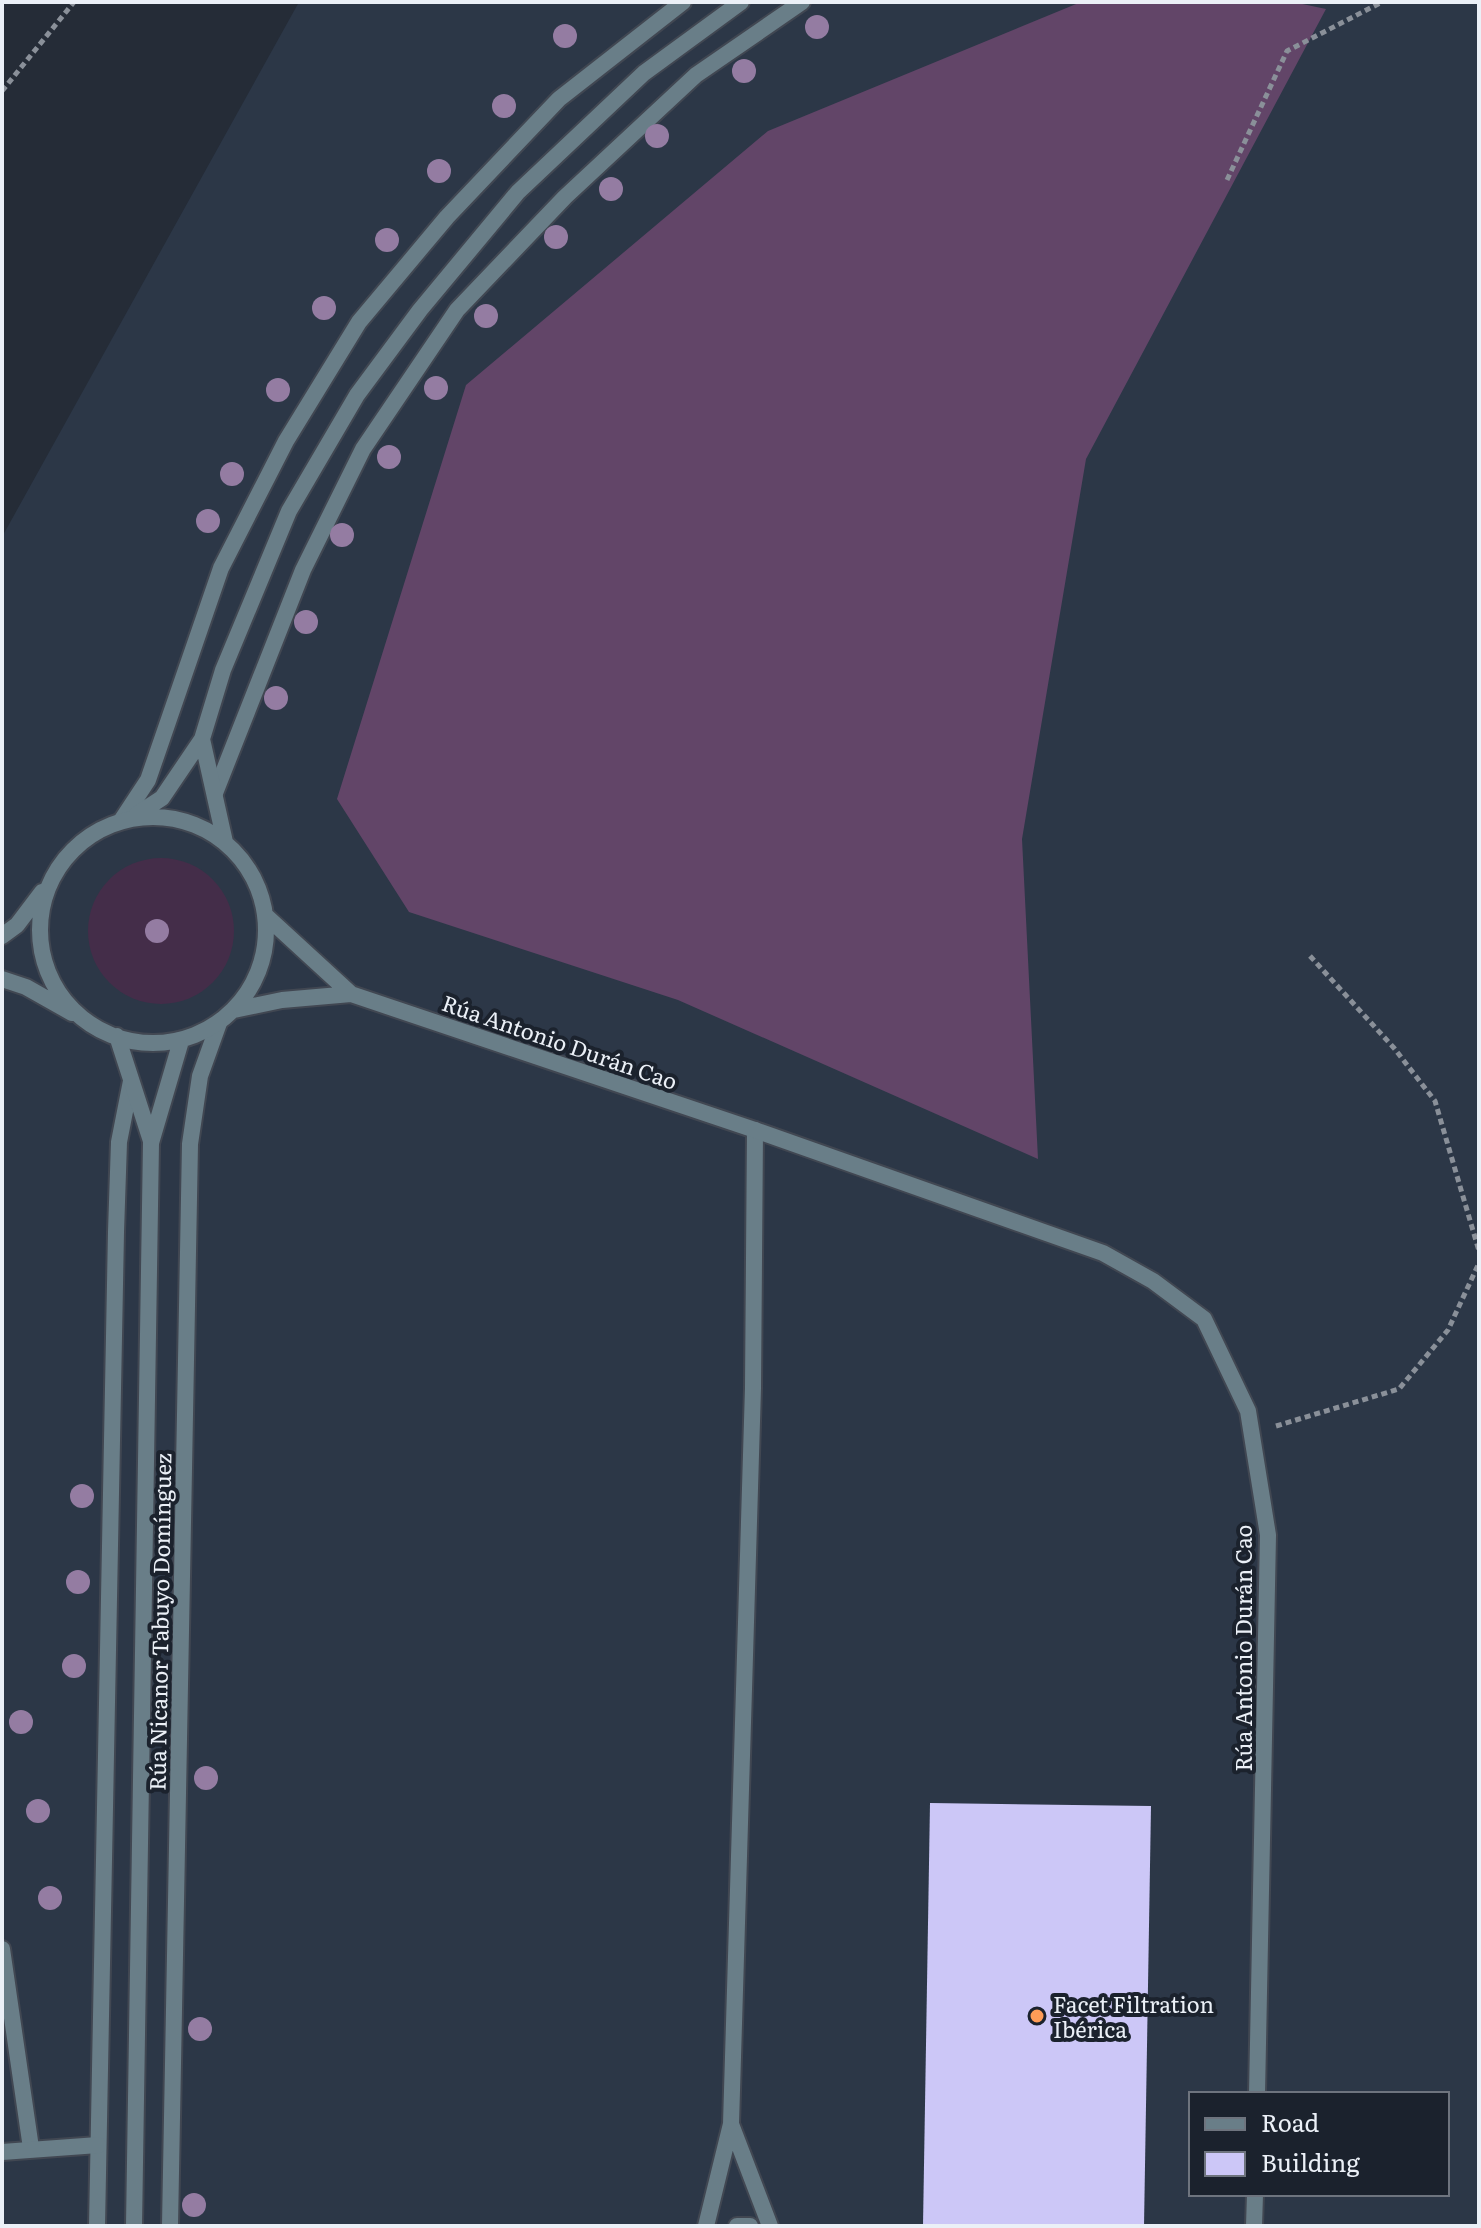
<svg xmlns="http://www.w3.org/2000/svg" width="1481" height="2228" font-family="Literata,serif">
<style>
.built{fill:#2c3747;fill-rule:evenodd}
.green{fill:#442d49}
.forest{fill:#624568}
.building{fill:#ccc7f7}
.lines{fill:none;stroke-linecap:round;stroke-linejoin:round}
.lane-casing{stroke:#414752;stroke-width:20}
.street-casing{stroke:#414752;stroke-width:20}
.path{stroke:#8a9099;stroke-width:5;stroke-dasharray:6 4;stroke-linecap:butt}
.lane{stroke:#697e88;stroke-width:16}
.street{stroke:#697e88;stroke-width:16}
.tree{fill:#947ca2}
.poi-dot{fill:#fe9c57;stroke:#1b222d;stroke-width:3}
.labels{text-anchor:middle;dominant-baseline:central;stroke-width:8;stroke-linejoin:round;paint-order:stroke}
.street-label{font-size:22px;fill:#ebf0f7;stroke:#1b222d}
.poi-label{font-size:22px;fill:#ebf0f7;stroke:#1b222d;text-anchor:start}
</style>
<rect width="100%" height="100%" fill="#252c37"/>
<path class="built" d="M299 2H1479V2226H2V537ZM1191 2094H1447V2194H1191Z"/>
<path class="green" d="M88 931a73 73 0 1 1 146 0a73 73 0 1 1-146 0Z"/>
<path class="forest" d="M1081 2H1293L1326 9 1086 459 1022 839 1038 1159 678 1000 409 912 337 799 466 385 768 131Z"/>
<path class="building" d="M930 1803 1151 1806 1144 2226H923Z"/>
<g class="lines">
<defs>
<path id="lane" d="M215 793 303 570 363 449 457 310 565 197 696 75 802 2
M121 821 148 780 221 568 286 441 359 322 447 217 559 99 683 2
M2 1949 31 2148
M731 2124 770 2226
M97 2226 116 1232 119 1142 131 1081
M170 2226 190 1144 200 1076 219 1023
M706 2226 731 2124 753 1388 755 1130
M737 2226H750"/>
<path id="street" d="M202 739 225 842
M136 815 162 798 202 739 223 670 289 511 357 395 420 310 518 192 644 73 741 2
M40 930a113 113 0 1 1 226 0a113 113 0 1 1-226 0Z
M266 916 351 994
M2 936 17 925 42 892
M2 979 26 987 72 1013
M234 1010 282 1000 351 994 755 1130 1103 1253 1153 1281 1204 1319 1248 1411 1268 1535 1257 2094
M117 1036 151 1141
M2 2152 98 2145
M134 2226 151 1143 181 1041
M1254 2226 1255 2194"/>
</defs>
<use href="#lane" class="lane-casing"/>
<use href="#street" class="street-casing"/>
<path class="path" d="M2 91 74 2
M1227 180 1287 51 1382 2
M1310 956 1394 1048 1435 1101 1479 1251
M1276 1426 1399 1389 1448 1330 1479 1263"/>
<use href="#lane" class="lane"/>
<use href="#street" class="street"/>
</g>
<g class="tree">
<circle cx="817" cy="27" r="12"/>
<circle cx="565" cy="36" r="12"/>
<circle cx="744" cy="71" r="12"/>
<circle cx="504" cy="106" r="12"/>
<circle cx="657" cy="136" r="12"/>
<circle cx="439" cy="171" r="12"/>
<circle cx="611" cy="189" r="12"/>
<circle cx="556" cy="237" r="12"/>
<circle cx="387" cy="240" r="12"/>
<circle cx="324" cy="308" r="12"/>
<circle cx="486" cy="316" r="12"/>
<circle cx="436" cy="388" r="12"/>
<circle cx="278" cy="390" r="12"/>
<circle cx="389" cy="457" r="12"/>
<circle cx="232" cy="474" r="12"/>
<circle cx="208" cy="521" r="12"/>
<circle cx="342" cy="535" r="12"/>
<circle cx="306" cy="622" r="12"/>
<circle cx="276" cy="698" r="12"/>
<circle cx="157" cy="931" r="12"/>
<circle cx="82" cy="1496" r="12"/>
<circle cx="78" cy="1582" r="12"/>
<circle cx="74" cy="1666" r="12"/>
<circle cx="21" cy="1722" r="12"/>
<circle cx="206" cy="1778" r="12"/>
<circle cx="38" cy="1811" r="12"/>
<circle cx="50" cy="1898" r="12"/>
<circle cx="200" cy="2029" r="12"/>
<circle cx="194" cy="2205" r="12"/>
</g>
<circle class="poi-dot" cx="1037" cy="2016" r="8"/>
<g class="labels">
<g class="street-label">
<text transform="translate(560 1041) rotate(19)">Rúa Antonio Durán Cao</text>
<text transform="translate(159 1622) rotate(-89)">Rúa Nicanor Tabuyo Domínguez</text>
<text transform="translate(1242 1648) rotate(-90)">Rúa Antonio Durán Cao</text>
</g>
<g class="poi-label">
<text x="1053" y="2003">Facet Filtration<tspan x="1053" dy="25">Ibérica</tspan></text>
</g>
</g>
<rect width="1481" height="2228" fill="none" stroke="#ebf0f7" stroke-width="8"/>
<rect x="1189" y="2092" width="260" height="104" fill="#1b222d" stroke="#6e747e" stroke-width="2"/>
<rect x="1205" y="2118" width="40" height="12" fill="#697e88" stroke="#6e747e" stroke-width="2"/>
<text x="1261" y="2132" font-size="24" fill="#ebf0f7">Road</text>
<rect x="1205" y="2152" width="40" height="24" fill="#ccc7f7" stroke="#6e747e" stroke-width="2"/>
<text x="1261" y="2172" font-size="24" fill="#ebf0f7">Building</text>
</svg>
